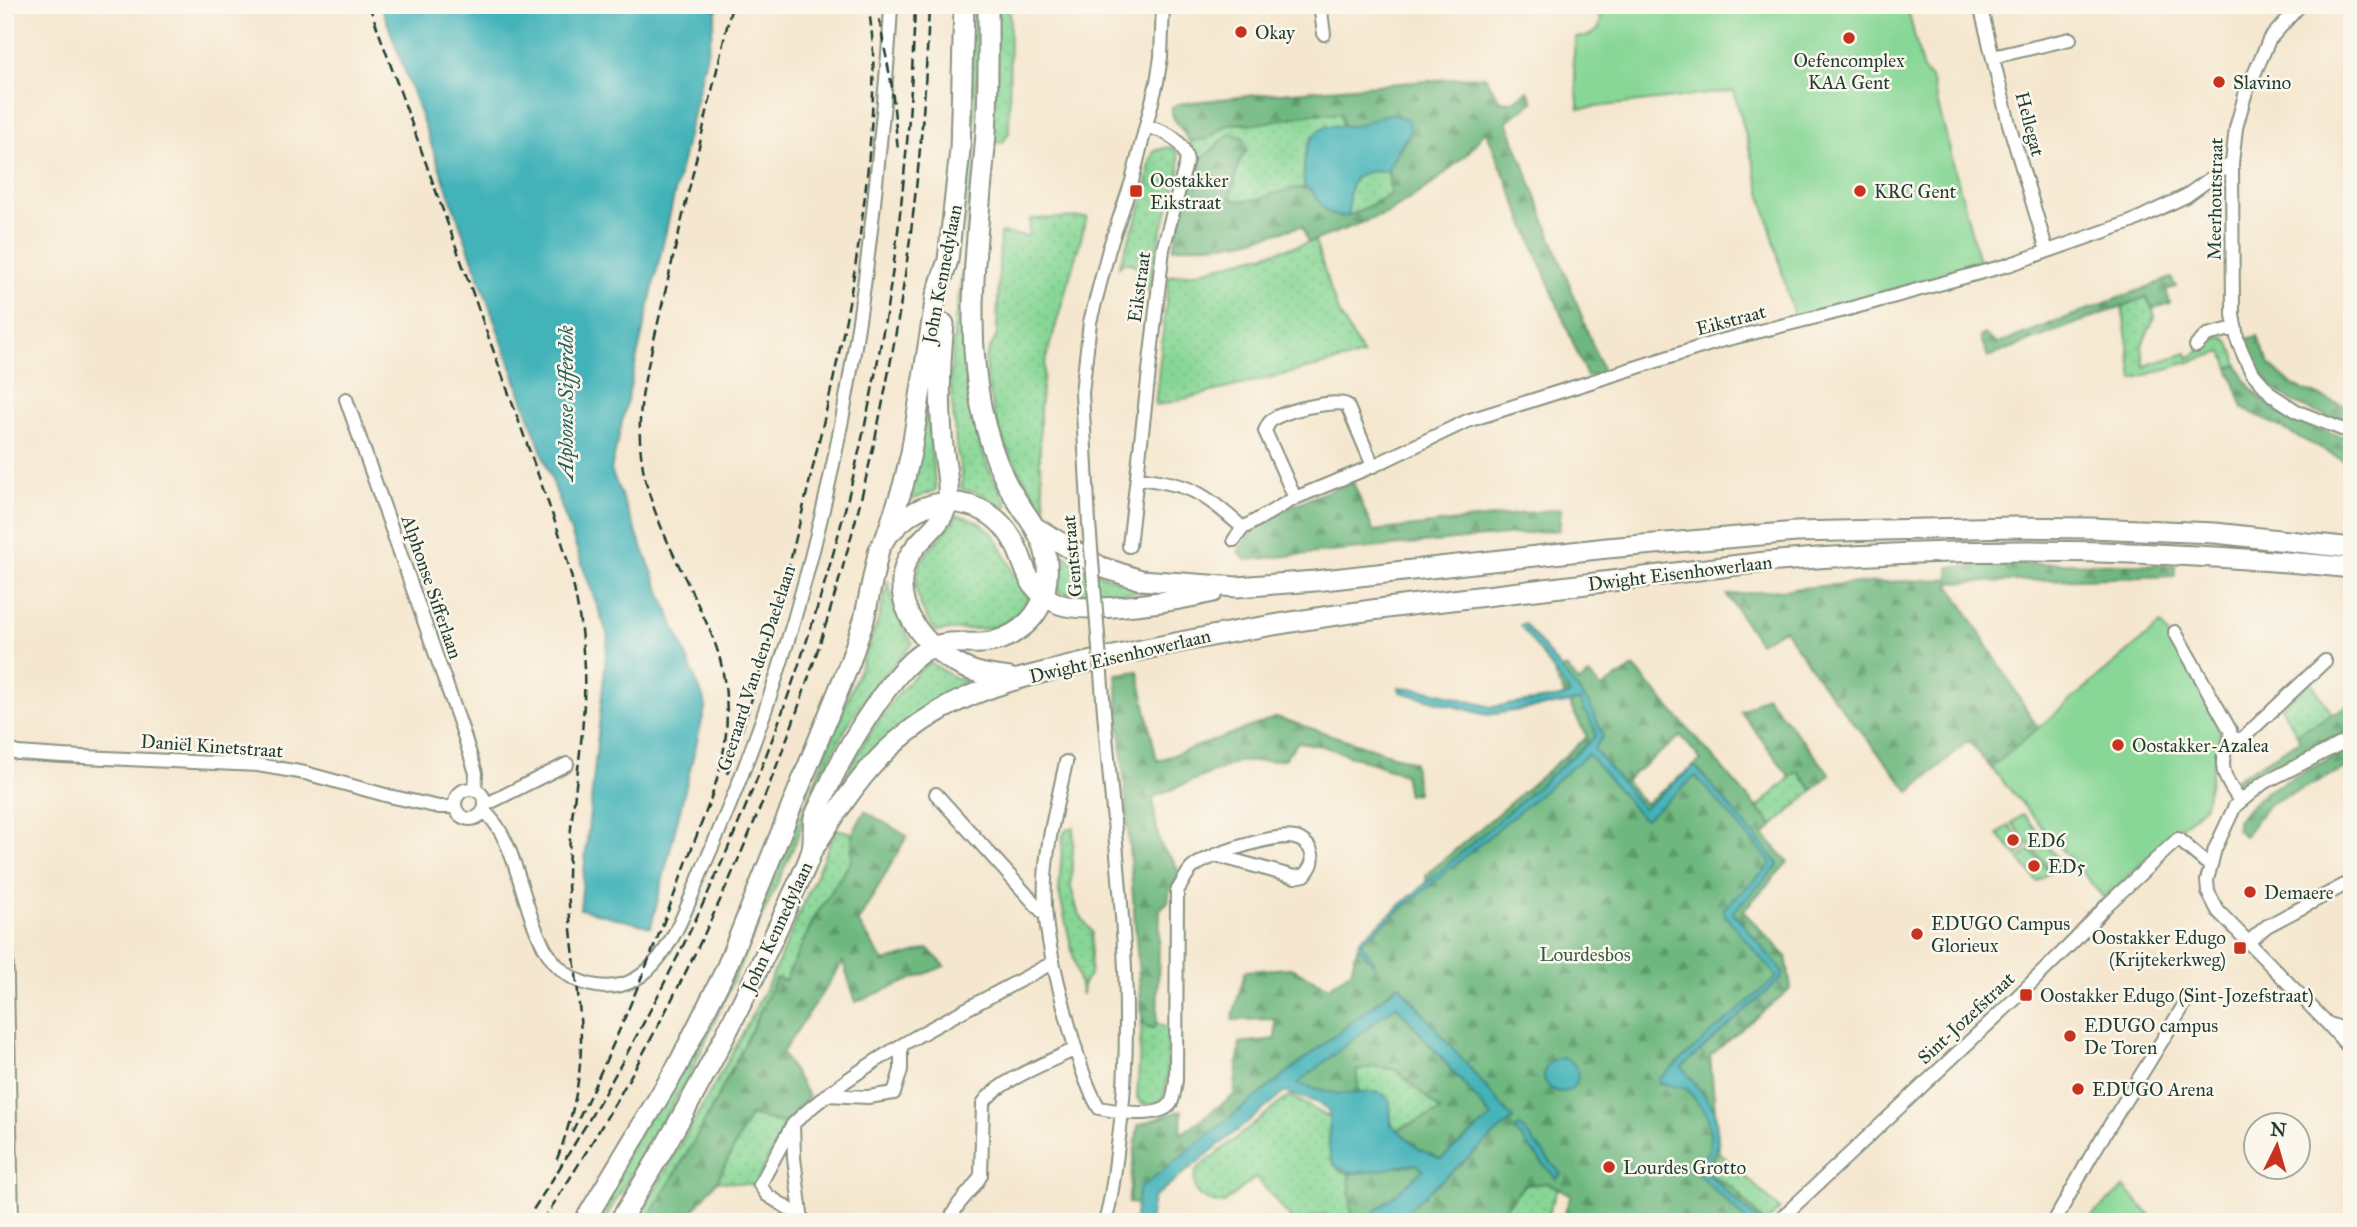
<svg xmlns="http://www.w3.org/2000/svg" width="2357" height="1227" font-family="'IM FELL Great Primer',serif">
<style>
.grass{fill:url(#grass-dots);stroke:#548a65;stroke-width:2}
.forest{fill:url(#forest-firs);stroke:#467a5a;stroke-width:2;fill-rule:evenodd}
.pitch{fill:#88d796;stroke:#548a65;stroke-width:2}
.water{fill:#42b3b9;stroke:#307876;stroke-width:2;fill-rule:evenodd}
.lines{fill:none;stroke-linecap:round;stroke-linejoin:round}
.minor-casing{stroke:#8a9282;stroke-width:16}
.highway-casing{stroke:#8a9282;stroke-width:23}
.minor{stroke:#fff;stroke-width:12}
.highway{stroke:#fff;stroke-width:19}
.rail{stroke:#1f3d34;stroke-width:2.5;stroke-dasharray:10 5;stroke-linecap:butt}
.minor-bridge-casing{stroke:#8a9282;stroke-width:16;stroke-linecap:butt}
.minor-bridge{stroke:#fff;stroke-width:12}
.poi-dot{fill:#c8321e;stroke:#fbf7ec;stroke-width:2.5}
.labels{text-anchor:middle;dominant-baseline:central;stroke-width:5;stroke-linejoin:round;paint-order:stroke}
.poi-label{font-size:19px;fill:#1f3d34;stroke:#fbf7ec;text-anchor:start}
.street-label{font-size:19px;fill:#1f3d34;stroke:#fbf7ec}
.park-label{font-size:19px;fill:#345c48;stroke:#fbf7ec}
.water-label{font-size:21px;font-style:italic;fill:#2a605c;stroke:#fbf7ec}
</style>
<defs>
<pattern id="grass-dots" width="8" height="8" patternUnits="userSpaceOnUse" patternTransform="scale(1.75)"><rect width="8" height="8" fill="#88d796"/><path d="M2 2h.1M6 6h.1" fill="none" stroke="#75b982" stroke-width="1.8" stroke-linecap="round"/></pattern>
<pattern id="forest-firs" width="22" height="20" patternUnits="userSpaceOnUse" patternTransform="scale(1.75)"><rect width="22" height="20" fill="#6eb87f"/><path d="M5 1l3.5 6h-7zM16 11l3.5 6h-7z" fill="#5a9769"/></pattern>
</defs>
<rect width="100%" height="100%" fill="#fbf7ec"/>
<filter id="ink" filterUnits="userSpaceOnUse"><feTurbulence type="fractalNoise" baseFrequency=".0143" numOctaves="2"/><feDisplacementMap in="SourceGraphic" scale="14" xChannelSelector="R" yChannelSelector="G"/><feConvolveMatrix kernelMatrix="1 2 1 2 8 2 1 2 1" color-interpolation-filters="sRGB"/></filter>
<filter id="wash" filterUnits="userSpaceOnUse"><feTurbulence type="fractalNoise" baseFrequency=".00686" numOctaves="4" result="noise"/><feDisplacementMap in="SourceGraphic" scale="28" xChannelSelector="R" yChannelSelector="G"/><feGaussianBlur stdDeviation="1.57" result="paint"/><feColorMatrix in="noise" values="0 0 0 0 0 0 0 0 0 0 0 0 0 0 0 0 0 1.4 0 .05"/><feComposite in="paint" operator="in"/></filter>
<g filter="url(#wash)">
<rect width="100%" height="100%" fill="#f5e7cf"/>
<path class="grass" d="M974 5H981L980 51 975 100 974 172 964 326 965 375 980 445 989 469 1008 505 1004 508 982 494 961 489 962 478 956 445 950 380 955 321 966 246Z
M997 5H1010L1009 133 1002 143 991 141Z
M1316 113 1341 114 1343 126H1328C1305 152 1302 152 1304 187 1279 192 1255 207 1230 199L1239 162 1247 150 1221 140 1207 156 1198 158 1189 141 1207 139 1226 126 1236 123 1256 124Z
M1168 147 1174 149 1178 154 1180 170 1159 239 1149 291 1135 278 1139 270 1134 264 1124 262 1119 266 1146 193 1150 162 1154 151Z
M1364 171 1388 172 1391 195 1349 216C1347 199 1348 181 1364 171Z
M1087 217 1045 363 1040 408V462L1046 514 1009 454 994 415 988 385 985 359 997 335 1000 233 1028 236 1030 219Z
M1315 241 1337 309 1363 355 1155 406 1169 276 1194 273Z
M2147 297 2155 316 2142 345 2144 366 2187 353 2189 358 2198 352 2209 339 2224 337 2230 343 2238 365 2229 368 2223 352 2133 379 2122 306Z
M928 404V424L936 490 906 502Z
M956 515C1009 524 1001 566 1029 599 1000 641 978 624 936 632 917 606 906 577 929 550 939 538 949 530 956 515Z
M1059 551C1086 573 1115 580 1148 588V591L1075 596 1057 591 1061 569Z
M888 582C895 606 895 620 913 643L878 681 850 721 832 754 790 855 689 1077 603 1222H590L757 917 793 836 867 650 878 620Z
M930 662 953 677 971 684C915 709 870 749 834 798 856 754 891 692 930 662Z
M2311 681 2332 714 2297 734 2281 707Z
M1797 771 1813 790 1773 826 1757 808Z
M1074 827 1071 887 1078 912 1092 932 1090 975 1083 983 1082 995 1059 892 1063 835 1066 830Z
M836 829 853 833 851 861 815 917 785 981 776 978C737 1061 696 1145 645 1222H636L733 1052 772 976Z
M1142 1017 1145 1026 1154 1028 1157 1023 1168 1029C1167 1045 1171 1093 1159 1102 1154 1106 1147 1105 1142 1104L1137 1098Z
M1376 1066 1396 1070 1442 1111 1396 1130C1387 1120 1393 1107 1385 1095L1359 1092 1355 1071Z
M1289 1096C1305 1102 1315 1111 1330 1118L1329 1143 1338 1170 1349 1174 1352 1219 1347 1222H1334L1325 1213 1302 1222H1294L1256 1177 1223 1204C1200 1201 1191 1194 1196 1170Z
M750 1115 786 1124 755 1185 717 1181Z
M1719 1152 1780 1209 1767 1222H1763L1734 1189 1705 1171Z
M1548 1183 1558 1188 1545 1222H1494L1524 1185Z"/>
<path class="forest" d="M1485 76 1500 101 1511 102 1528 91 1533 102 1507 121 1603 372 1587 377 1486 130 1468 153 1434 183 1388 213 1308 243 1302 226 1242 242 1173 248 1198 158C1212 155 1219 141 1231 133L1243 138 1247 150 1239 162 1230 199C1259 208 1287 181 1312 190 1337 235 1354 212 1390 195L1388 168 1401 146 1410 135 1372 120 1357 126H1343L1341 114 1316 113 1256 124 1236 123 1226 126 1207 139 1189 141 1173 117 1171 108 1178 104 1256 95Z
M2171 278 2176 287 2166 290 2170 303 2153 309 2146 297 1988 357 1980 337 1984 334 1997 344Z
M2257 336 2270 365 2293 386 2352 409V425C2298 406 2266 399 2244 340Z
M2238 365C2260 415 2303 425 2352 439V465L2243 408 2229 368Z
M1353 482 1373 531 1561 509 1559 530 1246 560 1238 552C1257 513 1316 496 1353 482Z
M2054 563 2175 565V576L1949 583 2038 728 1991 768 1968 741 1910 792 1826 689 1784 629 1759 643 1727 595 1845 584 1949 579V567Z
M1566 667 1579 682 1589 675 1601 688 1634 667 1773 826 1764 835 1788 862 1743 911 1786 956 1791 988 1710 1056 1719 1152 1705 1171 1734 1189 1763 1222H1561L1571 1195 1548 1183 1524 1185 1494 1222H1399L1396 1219 1513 1119 1399 985 1140 1189 1137 1204 1128 1203 1138 1125 1182 1110 1181 1134 1234 1095 1240 1043 1276 1039 1275 1019 1232 1020 1245 971 1291 968 1329 987 1351 971 1359 941 1426 883V875L1587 737 1554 675ZM1681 736 1701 760 1645 804 1625 781Z
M1138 671 1157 761 1277 717 1414 762 1417 793 1408 795 1404 774 1322 746 1298 742 1284 759 1269 761 1238 762 1153 797C1155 812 1155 833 1162 847 1169 859 1175 857 1179 875L1170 889 1168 902 1160 909 1157 1023 1154 1028 1145 1026 1142 1017 1116 674Z
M1766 696 1830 774 1813 790 1798 771 1790 777 1741 712Z
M2352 703V728C2330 741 2259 788 2237 787L2234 780 2300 740 2297 734Z
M2352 747V766L2271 803C2259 812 2255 825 2244 836L2237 829V820L2265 792Z
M865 811 907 836 858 922 884 962 928 949 945 966 856 1002 843 962 782 1053 809 1097 786 1124 750 1115 717 1181 684 1222H645C696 1145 737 1061 776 978L785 981 815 917 851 861 853 833Z
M1396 1005 1492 1117 1441 1159 1419 1149 1396 1130 1441 1111 1396 1070 1376 1066 1356 1071 1359 1092 1339 1094 1296 1084Z
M1416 1164 1424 1170 1363 1222H1347L1352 1219 1349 1174Z"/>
<path class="pitch" d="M1595 5H1907L1923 71 1931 78 1980 265 1794 317 1734 91 1579 109 1573 60 1576 37H1586L1599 29 1601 18 1593 10Z
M2161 624 2222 722 2205 805 2104 898 1991 768Z
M2023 814 2041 835 2030 845 2012 823Z
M2009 825 2027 847 2017 856 1998 834Z
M2042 840 2061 862 2051 871 2032 848Z
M2030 850 2049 872 2037 882 2019 859Z
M2124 1187 2156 1222H2085Z"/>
<path class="water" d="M381 5H718L611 470 706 705 651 927 580 909 608 636Z
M1390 114 1408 119C1414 132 1407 136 1400 146 1396 154 1393 161 1388 168V172C1353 167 1346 184 1349 216 1328 220 1321 206 1312 190L1304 187C1303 166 1303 130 1331 126 1340 125 1350 128 1359 125 1370 122 1378 116 1390 114Z
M1524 623 1590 705 1603 736 1594 749 1643 809 1692 768 1696 767 1778 863V866L1733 912 1783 972 1782 978 1682 1067 1715 1110 1718 1143 1705 1171 1759 1222H1748L1696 1172 1709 1149 1710 1135 1707 1115 1687 1089 1659 1083V1079L1777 977 1723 913 1724 908 1770 866 1771 863 1696 776 1646 819 1642 818 1588 754 1361 943 1375 962 1373 964 1358 946 1359 941 1595 737V731L1580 701 1487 715 1400 692 1399 687 1432 691 1492 707 1568 696 1570 693 1520 625Z
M1399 985 1513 1119 1397 1219 1399 1222H1363L1423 1170 1416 1164C1392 1165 1337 1187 1330 1155 1327 1140 1332 1125 1328 1110L1319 1103 1285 1092 1153 1198 1149 1222H1134L1139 1189ZM1396 1005 1492 1117 1441 1159 1419 1149 1391 1124 1390 1102 1385 1095 1377 1092 1339 1094 1297 1084Z
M1544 1075a17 17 0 1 1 34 0a17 17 0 1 1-34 0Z
M1520 1126 1561 1174 1556 1179 1515 1130Z"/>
</g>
<g filter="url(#ink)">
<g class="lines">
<defs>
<path id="minor" d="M1320 5 1324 34
M1980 5 2009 124 2047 251
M2300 5 2269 40 2245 95 2236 128 2232 163 2233 315 2238 342 2244 356 2251 371 2272 395 2298 412 2352 433
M1993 57 2070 39
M2196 346 2207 335 2235 328
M346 399 462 729 476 773 475 790
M1137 478C1191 484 1202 492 1243 528
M1295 498 1265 431C1267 427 1268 423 1271 421 1280 411 1335 399 1347 405L1373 466
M1089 523 1082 393 1090 322 1109 249 1132 181 1157 82 1161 57 1163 5
M1234 540 1243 528 1295 498 1373 466 1467 421 1720 341 1841 311 2008 265 2131 222 2186 196 2232 163
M1129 546 1163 249 1187 160C1183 140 1167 131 1147 127
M2175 632 2230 730C2232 740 2229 743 2225 752 2218 771 2230 786 2240 801
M1103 699C1114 844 1138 994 1119 1138 1115 1166 1113 1195 1105 1222
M2352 738 2262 784 2235 806 2215 849 2207 880 2208 892 2218 911 2328 1024 2352 1051
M2232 740 2243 738 2325 661
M5 749 18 753 62 756 258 765 305 773 389 796 439 807H455
M1066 762C1058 800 1047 839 1045 879 1042 928 1056 975 1068 1022 1076 1051 1084 1082 1099 1108 1115 1111 1160 1120 1171 1103 1174 1097 1175 1087 1176 1080L1177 891C1182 884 1186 874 1192 868 1207 855 1275 833 1295 838 1301 839 1309 845 1311 851 1315 861 1311 867 1305 875L1295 877 1215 855
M455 804a15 15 0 1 1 30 0a15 15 0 1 1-30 0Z
M936 794 1046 916
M485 805 567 764
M484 811C533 853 517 975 597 986 662 996 685 908 706 861 806 636 857 398 879 153 884 104 889 55 891 5
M5 888 12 1222
M2247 943 2267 926 2352 881
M2329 1024 2352 1032
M826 1095 868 1097 894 1093 901 1070V1047
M791 1127 760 1185 767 1195 802 1217
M802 1222 794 1158 793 1124C862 1058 969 1009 1052 963
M950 1222C955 1202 972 1193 981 1175L983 1104C995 1082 1051 1061 1076 1049
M1777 1222 2015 999 2074 941 2108 904 2178 839 2209 865
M2054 1222 2091 1156 2189 997"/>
<path id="highway" d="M944 324C940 362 939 397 942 435 943 457 950 477 948 499 945 527 918 536 907 560 888 604 925 649 963 667 978 674 994 676 1010 678
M1038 529 1101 567 1141 580 1237 587 1315 581 1607 548 1796 532 2013 527 2090 528 2215 533 2352 548
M889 534C898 525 906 516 918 510 951 494 992 505 1011 537 1029 565 1021 588 1059 604 1088 615 1181 600 1213 592
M812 851C850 791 878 745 943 709 993 681 1050 671 1105 658 1206 635 1307 618 1410 605 1488 596 1566 587 1645 577 1685 572 1725 566 1766 562 1961 545 2157 548 2352 568
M584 1222 677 1067 725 971 850 662 864 620 879 549 886 537 903 486 911 453 936 296 948 260 960 150 964 5
M619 1222C686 1116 743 1006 794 892 800 879 807 866 811 853 815 842 812 830 814 818 817 810 822 801 826 792 840 760 858 730 878 701 892 682 910 656 933 647 949 640 964 644 981 643 1009 642 1037 622 1044 595 1058 540 1026 522 1005 480 994 457 986 431 981 406 963 316 980 223 986 132 989 90 988 47 988 5"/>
</defs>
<use href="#minor" class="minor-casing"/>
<use href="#highway" class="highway-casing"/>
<use href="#minor" class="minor"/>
<use href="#highway" class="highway"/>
<path class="rail" d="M369 5 559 533C577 587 586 644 584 701 582 759 569 817 568 876 568 931 580 985 581 1040 581 1083 571 1125 555 1164
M879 19 892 87 898 151
M727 774C766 663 794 550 820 436 843 343 861 250 869 154 873 104 877 55 868 5
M572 1132C615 1046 650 959 684 869 698 830 717 790 724 749 729 719 727 688 720 659 713 633 700 610 689 586 651 509 628 462 646 374L732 5
M525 1222C699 958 825 660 880 348 901 235 911 120 915 5
M542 1222C784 851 914 449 929 5"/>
<defs>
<path id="minor-bridge" d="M1089 523 1103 699"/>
</defs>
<use href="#minor-bridge" class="minor-bridge-casing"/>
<use href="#minor-bridge" class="minor-bridge"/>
</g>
</g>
<g class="poi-dot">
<circle cx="1241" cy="32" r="7"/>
<circle cx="1849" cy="38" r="7"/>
<circle cx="2219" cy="82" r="7"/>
<rect x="1129" y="184" width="14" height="14" rx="3.5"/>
<circle cx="1860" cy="191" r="7"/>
<circle cx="2118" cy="745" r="7"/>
<circle cx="2013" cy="840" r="7"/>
<circle cx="2034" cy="866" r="7"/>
<circle cx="2250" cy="892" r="7"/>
<circle cx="1917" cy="934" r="7"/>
<rect x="2233" y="941" width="14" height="14" rx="3.5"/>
<rect x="2019" y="988" width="14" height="14" rx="3.5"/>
<circle cx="2070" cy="1036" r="7"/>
<circle cx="2078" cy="1089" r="7"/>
<circle cx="1609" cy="1167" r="7"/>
</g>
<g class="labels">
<g class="poi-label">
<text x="1255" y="32">Okay</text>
<text x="1849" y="60" text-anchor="middle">Oefencomplex<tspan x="1849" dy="22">KAA Gent</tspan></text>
<text x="2233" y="82">Slavino</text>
<text x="1150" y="180">Oostakker<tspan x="1150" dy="22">Eikstraat</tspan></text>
<text x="1874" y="191">KRC Gent</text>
<text x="2132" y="745">Oostakker-Azalea</text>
<text x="2027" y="840">ED6</text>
<text x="2048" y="866">ED5</text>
<text x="2264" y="892">Demaere</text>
<text x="1931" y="923">EDUGO Campus<tspan x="1931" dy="22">Glorieux</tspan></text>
<text x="2226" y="937" text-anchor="end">Oostakker Edugo<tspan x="2226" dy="22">(Krijtekerkweg)</tspan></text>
<text x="2040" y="995">Oostakker Edugo (Sint-Jozefstraat)</text>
<text x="2084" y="1025">EDUGO campus<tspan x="2084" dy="22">De Toren</tspan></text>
<text x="2092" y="1089">EDUGO Arena</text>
<text x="1623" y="1167">Lourdes Grotto</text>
</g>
<g class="street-label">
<text transform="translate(2030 124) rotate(75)">Hellegat</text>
<text transform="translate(2215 199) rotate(-89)">Meerhoutstraat</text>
<text transform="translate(942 274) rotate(-79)">John Kennedylaan</text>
<text transform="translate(1139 287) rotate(-82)">Eikstraat</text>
<text transform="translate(1731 320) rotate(-15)">Eikstraat</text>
<text transform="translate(1072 556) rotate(-95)">Gentstraat</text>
<text transform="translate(1680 573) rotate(-7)">Dwight Eisenhowerlaan</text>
<text transform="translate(432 587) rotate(71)">Alphonse Sifferlaan</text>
<text transform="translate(1120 656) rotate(-13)">Dwight Eisenhowerlaan</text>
<text transform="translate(756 668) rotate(-72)">Geeraard Van den Daelelaan</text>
<text transform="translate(212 746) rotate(4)">Daniël Kinetstraat</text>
<text transform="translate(777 927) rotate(-65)">John Kennedylaan</text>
<text transform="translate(1966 1018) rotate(-43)">Sint-Jozefstraat</text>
</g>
<g class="park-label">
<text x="1585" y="954">Lourdesbos</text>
</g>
<g class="water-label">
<text transform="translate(566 403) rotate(-90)">Alphonse Sifferdok</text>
</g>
</g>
<rect width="2357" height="1227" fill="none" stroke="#fbf7ec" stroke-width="28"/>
<g transform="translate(2277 1146) rotate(5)"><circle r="33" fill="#fbf7ec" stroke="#a3ada2" stroke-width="2"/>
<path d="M0-5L12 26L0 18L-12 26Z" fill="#c8321e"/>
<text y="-10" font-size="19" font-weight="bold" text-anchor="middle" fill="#1f3d34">N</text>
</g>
</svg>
